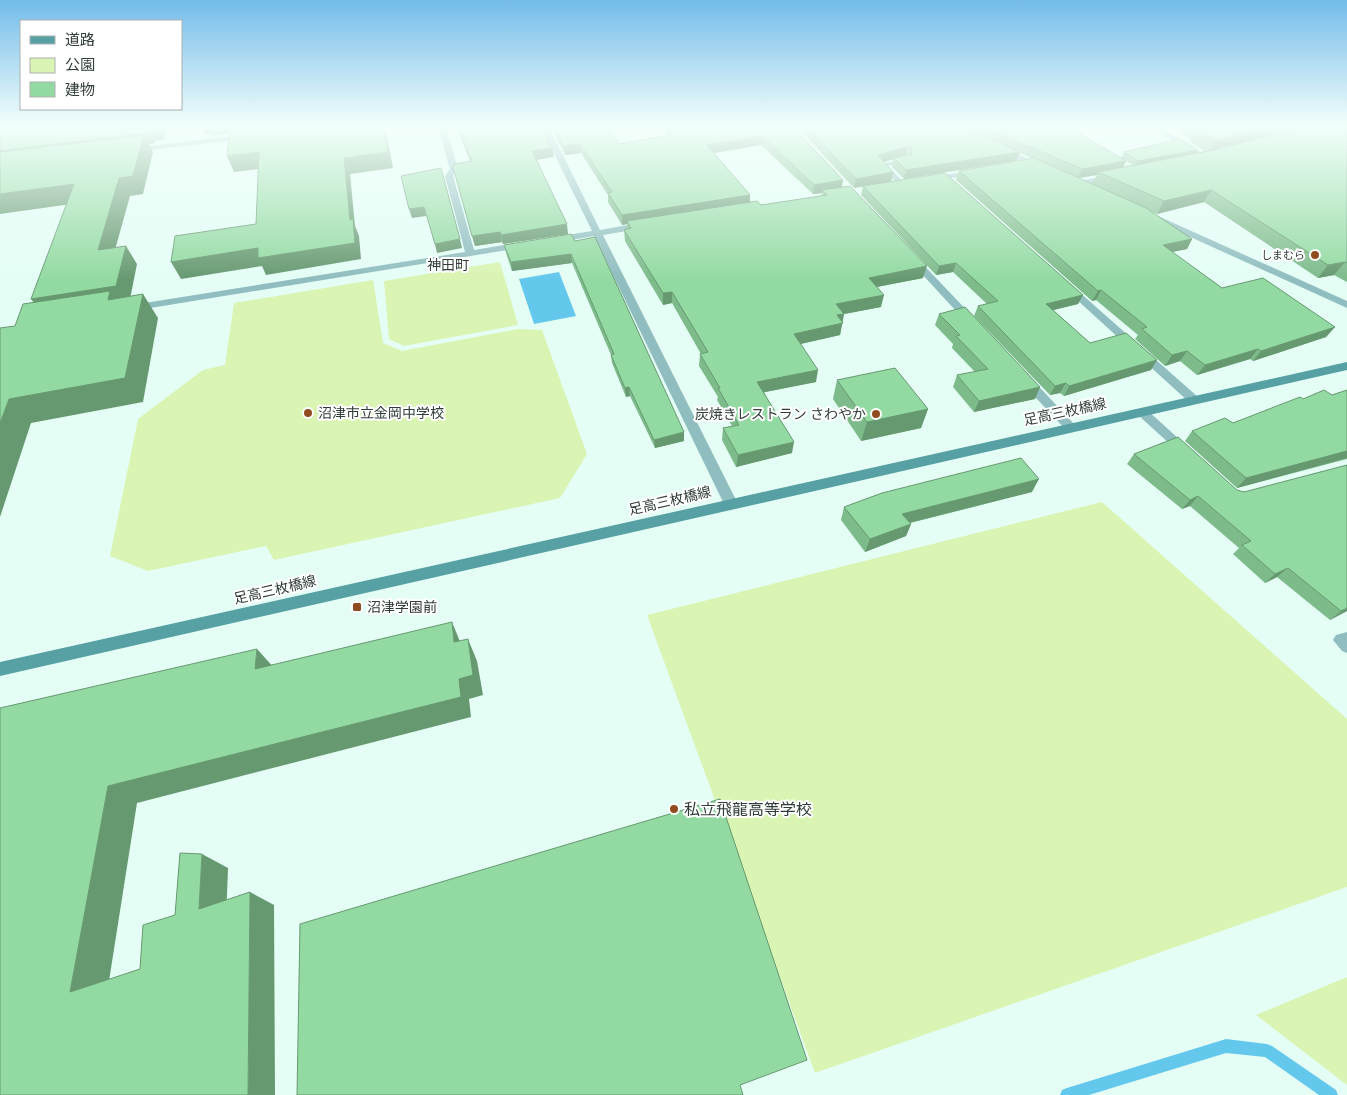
<svg xmlns="http://www.w3.org/2000/svg" width="1347" height="1095" font-family="Karla,'Noto Sans JP',sans-serif">
<style>
.green{fill:#daf4b3}
.water{fill:#63c8ec}
.lines{fill:none;stroke-linecap:round;stroke-linejoin:round}
.stream{fill:#63c8ec;fill-rule:evenodd}
.minor{fill:#90bdbf;fill-rule:evenodd}
.secondary{fill:#57a0a3;fill-rule:evenodd}
.wall{fill:#7ebb8b;fill-rule:evenodd}
.shaded-wall{fill:#679971}
.building{fill:#93daa2;stroke:#679971}
.poi-dot{fill:#904c1e;stroke:#fff;stroke-width:2}
.labels{text-anchor:middle;dominant-baseline:central;stroke-width:4;stroke-linejoin:round;paint-order:stroke}
.far-poi-label{font-size:11px;fill:#303d39;stroke:#fff;text-anchor:end}
.far-quarter-label{font-size:14px;fill:#303d39;stroke:#fff}
.street-label{font-size:14px;fill:#303d39;stroke:#fff}
.poi-label{font-size:14px;fill:#303d39;stroke:#fff;text-anchor:start}
.near-poi-label{font-size:16px;fill:#303d39;stroke:#fff;text-anchor:start}
</style>
<rect width="100%" height="100%" fill="#e4fef6"/>
<path class="green" d="M500 262 518 325 404 346 389 339 384 281Z
M373 280 383 343 402 351 518 329 542 330 587 454 560 498 274 560 266 546 148 571 110 556 138 419 203 370 225 365 234 303Z
M1102 502 1347 719V887L815 1073 647 615Z
M1347 977V1085L1256 1015Z"/>
<path class="water" d="M559 272 576 316 534 324 519 279Z"/>
<g class="lines">
<path class="stream" d="M1226 1039 1267 1044 1272 1046 1336 1090 1338 1095H1319L1265 1057 1226 1053 1089 1095H1060L1062 1090 1067 1088Z"/>
<path class="minor" d="M438 127H446L458 169 453 176 474 250 523 242 526 243V247L132 311 127 308 132 305 465 252 445 176 450 169Z
M541 127H549L600 230 644 222 648 225 644 228 603 235 738 504 736 507H726L724 504 594 236 554 243 549 240 554 237 592 231Z
M1150 127H1159L1211 158 1204 160Z
M248 134 252 136 251 138 133 152 129 150 133 148Z
M999 148H1005L1046 167 1039 169 999 152Z
M905 158H908V162L888 166 905 184 901 187 878 165Z
M975 170H978V174L932 181 928 179 932 177Z
M1113 174 1117 176 1116 178 1077 186 1073 183Z
M1158 216 1347 301V308L1155 221 1154 219Z
M912 255 915 256 976 320 977 322 976 324H968L909 260 907 258Z
M1067 283 1070 284 1198 397 1200 400 1198 403H1190L1064 288 1062 286Z
M1026 376 1030 377 1074 424 1076 427 1074 430H1066L1022 383 1020 380Z
M1142 408 1146 409 1190 449 1192 452 1190 455H1182L1138 415 1136 412Z
M1347 632V653L1342 651 1333 640 1336 635Z"/>
<path class="secondary" d="M1347 362V370L0 676V662Z"/>
</g>
<path class="wall" d="M460 127H542L552 148 554 157 537 160 568 234 503 244 502 242 475 246 453 167 470 162 461 138 459 129H461Z
M551 127H607L619 144 668 135 665 131V127H793L843 180 842 187 923 278 877 287 881 307 844 314 840 335 800 344 816 382 764 392 792 453 736 467 722 440 723 428 732 426 717 400 718 397 699 366 700 354H701L672 303 663 305 625 241 624 230 627 229V224L622 225 608 202V195L581 153 565 155ZM761 145 813 194 822 193 821 196 761 205 750 202 714 153Z
M797 127H1068L1121 158 1124 152 1196 153 1205 151 1190 142 1191 139 1181 134 1182 132 1172 127H1347V282L1334 275 1318 278 1204 202 1157 214 1152 212 1192 239 1187 249 1172 252 1222 288 1335 327 1326 337 1253 361 1250 359 1197 375 1180 361 1165 366 1135 339 1138 335 1096 300 1092 301 956 180 959 171 1033 159 1020 153 904 179 892 167 894 159 884 162 893 172 891 182 1083 295 1078 304 1053 310 1090 343 1151 370 1064 396 1060 393 1050 395 974 316 978 306 987 304 953 272 936 275 861 195 863 186 854 188ZM1126 161 1133 165 1123 167ZM1097 175 1092 184 1079 178Z
M575 241 684 432V441L655 448 630 396 626 397 612 363 611 355 572 263 512 271 506 253 504 245Z
M939 314 1040 387 1035 399 974 412 953 387 957 375 975 372 952 348 953 344 935 325Z
M837 380 928 409 921 428 861 441 833 399Z
M1347 390V459L1237 488 1185 441 1192 431 1233 423 1303 399 1332 395Z
M1178 437 1347 611 1330 620 1277 577 1265 583 1233 554 1239 548 1190 506 1182 509 1127 464 1134 454Z
M1032 492 910 523 911 524 906 536 865 552 841 520 844 507Z"/>
<path class="shaded-wall" d="M159 127H166L164 140 155 141V143L149 144 153 152 143 194 130 196 110 268 98 250 119 178 0 163V151L150 131Z
M201 127H284L211 136 210 134 205 135Z
M384 127H385L393 168 350 174 355 226 359 236 361 259 266 275 262 266 181 279 171 262 350 220 344 158Z
M1269 127H1308L1208 153 1215 141Z
M762 136 761 145 707 154V145Z
M580 144 581 153 565 155 564 146Z
M907 147 905 156 894 158V159L876 164 878 155Z
M552 148 554 157 534 160 532 151Z
M1198 150 1195 156 1135 167 1138 161Z
M259 152 266 168 234 172 227 156Z
M1020 152 1016 161 904 179 906 170Z
M1126 161 1122 170 1098 172 1097 175 1078 178 1082 169Z
M893 172 891 182 854 188 856 179Z
M843 180 841 190H822V193L813 194 814 185Z
M74 184 86 202 0 214V194Z
M1211 190 1204 202 1157 214 1164 201Z
M750 195V204L627 221V224L622 225V215Z
M424 207 426 216 412 218 409 209Z
M567 224 568 234 503 244 501 235Z
M500 232 502 242 475 246 472 236Z
M460 239 462 248 437 253 435 244Z
M1192 239 1187 249 1157 255 1163 245Z
M126 246 137 264 129 304 46 318 31 299Z
M571 254 572 263 512 271 511 262Z
M1345 262 1334 275 1318 278 1328 265Z
M956 263 953 272 936 275 939 266Z
M927 266 923 278 866 289 869 278Z
M1101 290 1096 300 1092 301 1098 291Z
M672 292V303L663 305V293Z
M143 294 158 318 143 402 31 423 0 517V423L9 399Z
M884 295 881 307 844 314 840 335 792 346 794 334 836 304Z
M1083 295 1078 304 1041 313 1046 304Z
M1335 327 1326 337 1253 361 1261 351Z
M1258 349 1250 359 1197 375 1205 365Z
M1187 351 1180 361 1165 366 1172 355Z
M1157 360 1151 370 1064 396 1069 386Z
M818 370 816 382 756 394 757 382Z
M1066 383 1060 393 1050 395 1055 386Z
M629 387 630 396 626 397 625 388Z
M1040 387 1035 399 974 412 979 401Z
M928 409 921 428 861 441 867 422Z
M684 432V441L655 448 654 440Z
M794 442 792 453 736 467 738 455Z
M1347 451V458L1237 488 1246 478Z
M1039 479 1032 492 897 526 902 514Z
M1198 496 1190 506 1182 509 1190 500Z
M911 524 906 536 865 552 870 539Z
M1288 568 1277 577 1265 583 1275 574Z
M1347 608V611L1330 620 1341 611Z
M452 622 461 644 454 642Z
M468 639 477 661 483 695 469 699 471 717 137 803 106 1000 70 992 108 786 459 679Z
M257 649 276 670 255 669Z
M202 854 228 868 226 921 199 909Z
M250 892 274 905 275 1095H248Z"/>
<path class="building" d="M0 127H159L158 130 150 131 149 133 0 151Z
M230 127H384L388 152 344 158 350 220 353 219 355 243 258 258V248L171 262 175 236 256 224 259 152 227 156Z
M464 127H542L552 148 532 151 567 224 501 235 500 232 472 236 453 167 455 164 472 161 459 129 464 128Z
M554 127H607L619 144 673 134 668 127H793L843 180 814 185 762 136 707 145 750 195 622 215 608 193 612 192 580 144 564 146Z
M806 127H963L1020 152 906 170 894 158 912 154V148L907 147 878 155 893 172 856 179Z
M983 127H1068L1126 161 1082 169Z
M1198 127H1269L1215 141 1196 130 1202 129Z
M1303 127H1340L1347 130V263L1345 262 1328 265 1211 190 1164 201 1098 172 1214 150Z
M144 135 133 176 119 178 98 250 126 246 116 286 31 299 74 184 0 194V152Z
M1180 139 1198 150 1138 161 1124 152Z
M1034 158 1146 208 1192 239 1163 245 1222 288 1263 278 1335 327 1261 351 1258 349 1205 365 1187 351 1172 355 1142 329 1147 327 1101 290 1098 291 959 171Z
M441 168 460 239 435 244 424 207 409 209 401 176Z
M945 173 1083 295 1046 304 1090 343 1126 333 1157 360 1069 386 1066 383 1055 386 978 306 998 301 956 263 939 266 863 186Z
M850 186 927 266 869 278 884 295 836 304 844 314 837 315 843 323 794 334 818 370 757 382 794 442 738 455 723 428 739 425 718 388H720L700 354 708 352 672 292 663 293 624 230 631 228 627 221 757 201 761 205 827 195 822 190Z
M571 234 575 241 595 237 684 432 654 440 629 387 625 388 611 355 614 354 571 254 511 262 504 245Z
M110 291 108 300 143 294 125 378 9 399 0 423V328L15 326 23 304Z
M965 307 1040 387 979 401 957 375 988 369 956 336 960 335 939 314Z
M895 368 928 409 867 422 837 380Z
M1324 390 1332 395 1347 390V451L1246 478 1192 431 1225 418 1233 423 1300 397 1303 399Z
M1178 437 1237 490 1244 492 1347 465V608L1341 611 1288 568 1275 574 1242 545 1251 541 1198 496 1190 500 1134 454Z
M1021 458 1039 479 902 514 911 524 870 539 844 507 882 493Z
M452 622 454 642 468 639 473 675 459 679 461 697 108 786 70 992 140 969 143 925 175 915 180 853 202 854 199 909 250 892 248 1095H0V708L257 649 255 669Z
M720 799 807 1060 740 1085 743 1095H297L300 924Z"/>
<linearGradient id="sky" x2="0" y2="1"><stop stop-color="#73bcea"/><stop offset="0.45" stop-color="#f3fffb"/><stop offset="1" stop-color="#f3fffb" stop-opacity="0"/></linearGradient>
<rect width="1347" height="280" fill="url(#sky)"/>
<g class="poi-dot">
<circle cx="1315" cy="255" r="5"/>
<circle cx="308" cy="413" r="5"/>
<circle cx="876" cy="414" r="5"/>
<rect x="352" y="602" width="10" height="10" rx="2.5"/>
<circle cx="674" cy="809" r="5"/>
</g>
<g class="labels">
<g class="far-poi-label">
<text x="1305" y="255">しまむら</text>
</g>
<g class="far-quarter-label">
<text x="448" y="265">神田町</text>
</g>
<g class="street-label">
<text transform="translate(1065 412) rotate(-12)">足高三枚橋線</text>
<text transform="translate(670 501) rotate(-13)">足高三枚橋線</text>
<text transform="translate(275 590) rotate(-13)">足高三枚橋線</text>
</g>
<g class="poi-label">
<text x="318" y="413">沼津市立金岡中学校</text>
<text x="866" y="414" text-anchor="end">炭焼きレストラン さわやか</text>
<text x="367" y="607">沼津学園前</text>
</g>
<g class="near-poi-label">
<text x="684" y="809">私立飛龍高等学校</text>
</g>
</g>
<rect x="20" y="20" width="162" height="90" fill="#ffffff" stroke="#acb1b0"/>
<rect x="30" y="36" width="25" height="8" fill="#57a0a3" stroke="#acb1b0"/>
<text x="65" y="45" font-size="15" fill="#303d39">道路</text>
<rect x="30" y="58" width="25" height="15" fill="#daf4b3" stroke="#acb1b0"/>
<text x="65" y="70" font-size="15" fill="#303d39">公園</text>
<rect x="30" y="82" width="25" height="15" fill="#93daa2" stroke="#acb1b0"/>
<text x="65" y="95" font-size="15" fill="#303d39">建物</text>
</svg>
